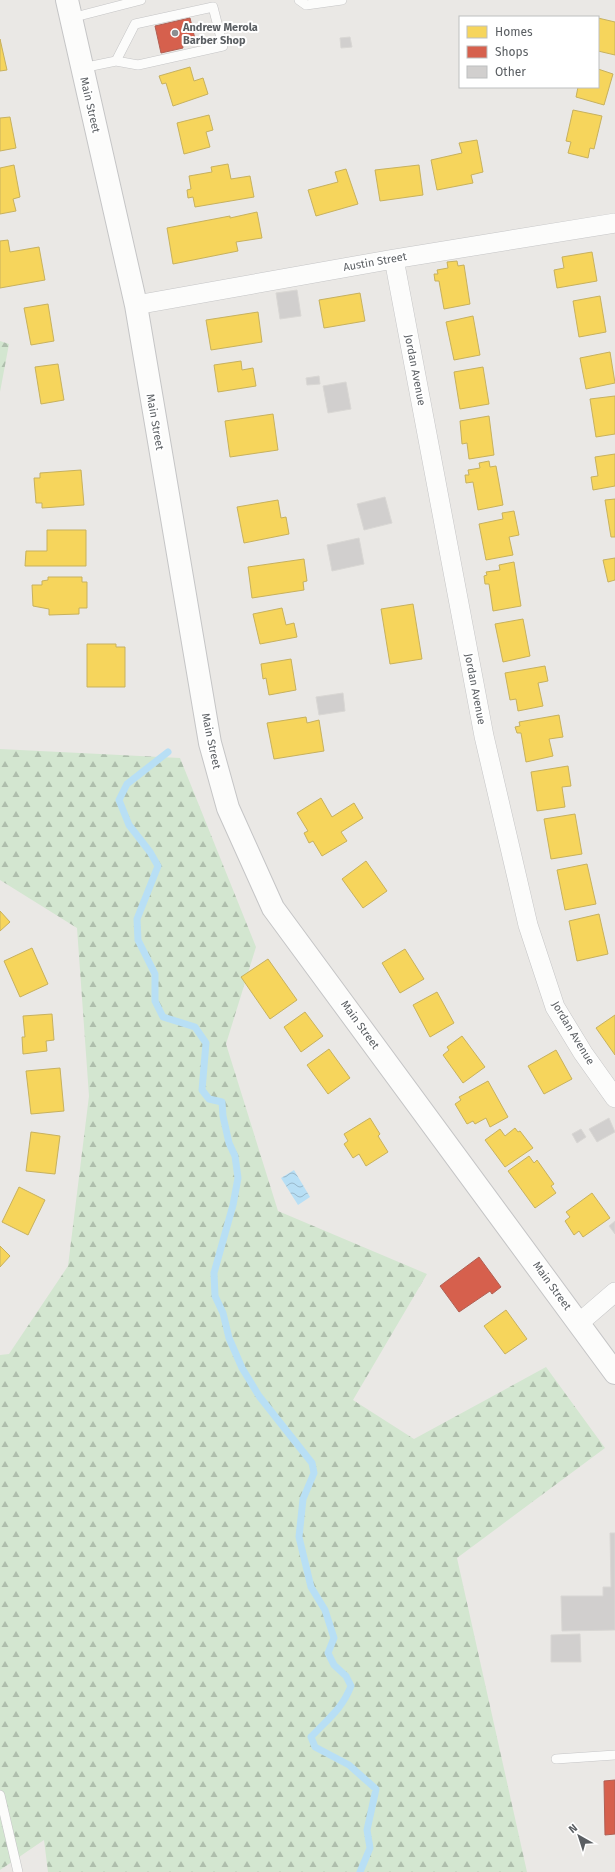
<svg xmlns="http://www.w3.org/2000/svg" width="615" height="1872" font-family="'Fira Sans',sans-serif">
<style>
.forest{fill:url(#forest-firs)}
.water{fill:url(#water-waves)}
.homes{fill:#f6d55c;stroke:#c7b15e}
.shops{fill:#d6604d;stroke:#b15f53}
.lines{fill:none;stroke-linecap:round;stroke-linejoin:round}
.stream{stroke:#b8dff5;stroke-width:7}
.building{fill:#d1cfce;stroke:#d9d7d4}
.service-casing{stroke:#c5c5c6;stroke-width:10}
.minor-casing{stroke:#c5c5c6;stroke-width:20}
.tertiary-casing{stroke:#c5c5c6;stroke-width:24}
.service{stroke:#fcfcfb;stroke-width:9}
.minor{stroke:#fcfcfb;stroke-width:19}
.tertiary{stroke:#fcfcfb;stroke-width:22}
.poi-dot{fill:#8c8e90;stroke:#fff;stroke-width:1.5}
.labels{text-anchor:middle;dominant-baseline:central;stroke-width:4;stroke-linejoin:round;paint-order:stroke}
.poi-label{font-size:11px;font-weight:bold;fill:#5a5e62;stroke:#fff;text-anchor:start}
.street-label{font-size:11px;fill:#5a5e62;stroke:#fff}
</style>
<defs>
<pattern id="forest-firs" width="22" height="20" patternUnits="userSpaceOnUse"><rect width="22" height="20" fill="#d3e6d0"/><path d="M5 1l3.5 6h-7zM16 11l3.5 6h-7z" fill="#aebeac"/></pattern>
<pattern id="water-waves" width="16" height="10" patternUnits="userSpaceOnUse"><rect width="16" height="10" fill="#b8dff5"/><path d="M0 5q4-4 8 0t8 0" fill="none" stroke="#99b8ca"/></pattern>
</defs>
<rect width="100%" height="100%" fill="#eae8e5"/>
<path class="forest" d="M0 341 9 344 0 392Z
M0 749 180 758 256 947 226 1044 278 1211 427 1274 353 1400 414 1439 546 1367 605 1448 457 1558 527 1872H48L44 1840 0 1870V1355L9 1354 68 1266 89 1096 77 928 0 880Z"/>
<path class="water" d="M294 1170 310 1197 298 1205 281 1178Z"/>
<path class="homes" d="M598 18 615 22V55L598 51Z
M0 39 7 70 0 71Z
M190 67 194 81 203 78 208 94 173 106 166 83 162 84 159 76Z
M598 69 613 74 604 105 576 97 578 87H598Z
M573 110 602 116 594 149 590 148 588 158 568 153 571 142 566 141Z
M209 115 213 130 206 132 210 147 184 154 177 123Z
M10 117 16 148 0 151V118Z
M477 140 483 172 471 175 473 183 437 190 431 160 462 153 459 143Z
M228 164 231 179 250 176 254 197 195 207 193 197 188 198 187 190 191 189 189 176 212 172 211 167Z
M14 165 20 197 13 199 16 211 0 214V168Z
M419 165 423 195 380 201 375 170Z
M346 169 358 204 316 216 308 190 338 182 335 172Z
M257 212 262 238 236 242 238 251 173 264 167 228 230 216V218Z
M8 240 10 252 39 247 45 280 0 288V241Z
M592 252 597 281 557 288 554 270 564 268 562 257Z
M457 261 458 266 464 265 470 304 444 309 439 281H435L434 274H438L437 270 448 268 447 262Z
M360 293 365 321 324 328 319 300Z
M600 296 606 332 579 337 573 301Z
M48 304 54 341 31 345 24 308Z
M258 312 262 342 211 350 206 320Z
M473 316 480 355 454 360 446 322Z
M610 352 615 383 586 389 580 358Z
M241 361 242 370 253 368 256 386 218 392 214 365Z
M58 364 64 400 41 404 35 367Z
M483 367 489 404 460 409 454 372Z
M615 396V434L596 437 590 399Z
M273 414 278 450 230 457 225 421Z
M489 416 494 455 469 459 467 443 462 444 460 421Z
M615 454V486L593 490 591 477 598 476 595 457Z
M489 461 490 467 496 466 503 505 478 510 473 482 466 483 465 475H469L468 470 480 468 479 463Z
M81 470 84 505 42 508V503H36L34 478H40V473Z
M615 499V537H611L605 500Z
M278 500 281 518 286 517 289 534 244 543 237 507Z
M514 511 519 535 509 537 513 555 486 560 479 524 503 519 502 513Z
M47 530H86V566H25L26 551H47Z
M615 558V580L608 582 603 560Z
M304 559 307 581 303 582 304 590 252 598 248 567Z
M514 562 521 606 493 611 489 584H485L484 576 487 575 486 572 500 570 499 565Z
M48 577H82V582H87V608H79V614L49 615V609L33 606 32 585H42V581L48 580Z
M413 604 422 659 390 664 381 609Z
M282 608 286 625 294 623 297 637 260 644 253 614Z
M523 619 530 656 503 662 495 624Z
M87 644H116V647H125V687H87Z
M291 659 296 690 269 695 266 678 263 679 261 664Z
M545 666 548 681 538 683 543 706 518 711 516 699 510 700 505 673Z
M559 715 563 737 549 739 553 756 526 762 521 733H517L515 727 520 726 519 722Z
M306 717 307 723 319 720 324 751 274 759 267 723Z
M568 766 571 786 562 787 565 807 537 811 531 772Z
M321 798 332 817 354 803 363 818 341 832 347 841 322 856 313 841 309 843 304 833 308 831 297 813Z
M575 814 582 854 551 859 544 819Z
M366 861 387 891 363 908 342 879Z
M587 864 596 904 565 910 557 870Z
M0 911 10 922 0 931Z
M599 914 608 954 577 961 569 921Z
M32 948 48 984 20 997 4 961Z
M405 949 424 979 400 993 382 963Z
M268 959 297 1000 270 1019 241 977Z
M437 992 454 1023 430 1037 413 1005Z
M305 1012 323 1036 301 1052 284 1027Z
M52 1014 54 1040 46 1041 47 1051 23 1054 22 1037H25L23 1016Z
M615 1015V1055L596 1028Z
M462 1036 485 1067 463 1083 443 1055 449 1050 447 1047Z
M329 1049 350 1078 328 1094 307 1065Z
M556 1050 572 1079 544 1094 528 1066Z
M60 1068 64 1111 31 1114 26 1071Z
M488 1081 508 1117 490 1127 486 1118 475 1124 473 1121 467 1124 455 1104 461 1100 459 1097Z
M370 1118 380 1134 378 1136 388 1152 366 1166 359 1154 353 1158 344 1144 348 1141 344 1134Z
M515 1128 518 1132 520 1131 533 1148 505 1167 485 1140 500 1129 505 1136Z
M31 1132 60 1136 55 1174 26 1171Z
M529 1156 534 1163 537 1160 554 1184 551 1186 556 1193 535 1208 508 1171Z
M19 1187 45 1200 28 1235 2 1222Z
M592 1193 610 1218 583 1237 579 1231 574 1235 565 1221 570 1217 566 1212Z
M0 1246 10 1256 0 1267Z
M506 1310 527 1339 505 1354 484 1326Z"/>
<path class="shops" d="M190 18 195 39 182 42 183 48 161 53 155 26Z
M479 1257 501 1287 492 1294 490 1291 459 1312 440 1286Z
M615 1780V1834L605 1835 604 1781Z"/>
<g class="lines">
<path class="stream" d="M168 752 127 784 119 800 129 825 150 852 158 866 137 919 138 940 155 974V1001L163 1017 195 1027 206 1043 202 1090 209 1099 222 1102 223 1116 229 1143 235 1156 238 1178 233 1205 214 1273 215 1296 223 1313 229 1338 242 1368 259 1396 312 1463 314 1473 303 1499 299 1537 311 1587 325 1610 334 1638 328 1653 334 1665 346 1676 351 1686C342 1709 328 1719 311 1737L315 1747 349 1765 376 1789 367 1830 370 1848 360 1872"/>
</g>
<path class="building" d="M350 37 352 47 341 48 340 38Z
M297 290 301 316 280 319 276 293Z
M319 376 320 384 307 385 306 378Z
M346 382 351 409 328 413 323 386Z
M385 497 392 523 364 530 357 504Z
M359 538 364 564 332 571 327 545Z
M343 693 345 711 319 715 316 697Z
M609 1118 615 1132 597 1142 589 1129Z
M581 1129 586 1137 577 1143 572 1134Z
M615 1221V1234L609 1226Z
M610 1533H615V1630L562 1631 561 1596H603V1587H611Z
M580 1634 581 1662H551V1635Z"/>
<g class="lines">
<defs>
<path id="service" d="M299 0 306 5 342 0
M71 18 141 0
M82 68 116 61 138 65 223 46 213 7 135 24 116 61
M556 1759 615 1755
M0 1795 18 1872"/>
<path id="minor" d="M394 259 484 736 528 925 555 1007 583 1053 615 1098
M136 305 394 259 615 223
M579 1323 615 1292"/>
<path id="tertiary" d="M67 0 136 305 210 743 228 808 273 908 615 1373"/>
</defs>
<use href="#service" class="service-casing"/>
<use href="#minor" class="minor-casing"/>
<use href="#tertiary" class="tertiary-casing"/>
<use href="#service" class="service"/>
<use href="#minor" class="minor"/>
<use href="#tertiary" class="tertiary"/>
</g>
<circle class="poi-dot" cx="175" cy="33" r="4"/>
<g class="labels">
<g class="poi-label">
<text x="183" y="27">Andrew Merola<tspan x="183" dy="13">Barber Shop</tspan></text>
</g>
<g class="street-label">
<text transform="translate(90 105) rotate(77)">Main Street</text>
<text transform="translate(375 262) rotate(-10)">Austin Street</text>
<text transform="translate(415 370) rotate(79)">Jordan Avenue</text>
<text transform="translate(155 422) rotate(80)">Main Street</text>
<text transform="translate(475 689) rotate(79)">Jordan Avenue</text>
<text transform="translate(211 741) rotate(78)">Main Street</text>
<text transform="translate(360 1025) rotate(54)">Main Street</text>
<text transform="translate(573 1033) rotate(59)">Jordan Avenue</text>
<text transform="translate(552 1286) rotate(54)">Main Street</text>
</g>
</g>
<rect x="459" y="16" width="140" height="72" fill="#ffffff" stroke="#bdbfc0"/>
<rect x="467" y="26" width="20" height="12" fill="#f6d55c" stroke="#bdbfc0"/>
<text x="495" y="36" font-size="12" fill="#5a5e62">Homes</text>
<rect x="467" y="46" width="20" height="12" fill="#d6604d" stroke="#bdbfc0"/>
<text x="495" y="56" font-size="12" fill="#5a5e62">Shops</text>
<rect x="467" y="66" width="20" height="12" fill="#d1cfce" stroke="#bdbfc0"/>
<text x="495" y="76" font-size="12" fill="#5a5e62">Other</text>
<g transform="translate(579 1836) rotate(321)" stroke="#ffffff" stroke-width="3" paint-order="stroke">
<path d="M0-3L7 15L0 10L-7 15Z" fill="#5a5e62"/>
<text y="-6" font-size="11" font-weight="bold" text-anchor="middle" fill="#5a5e62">N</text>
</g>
</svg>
